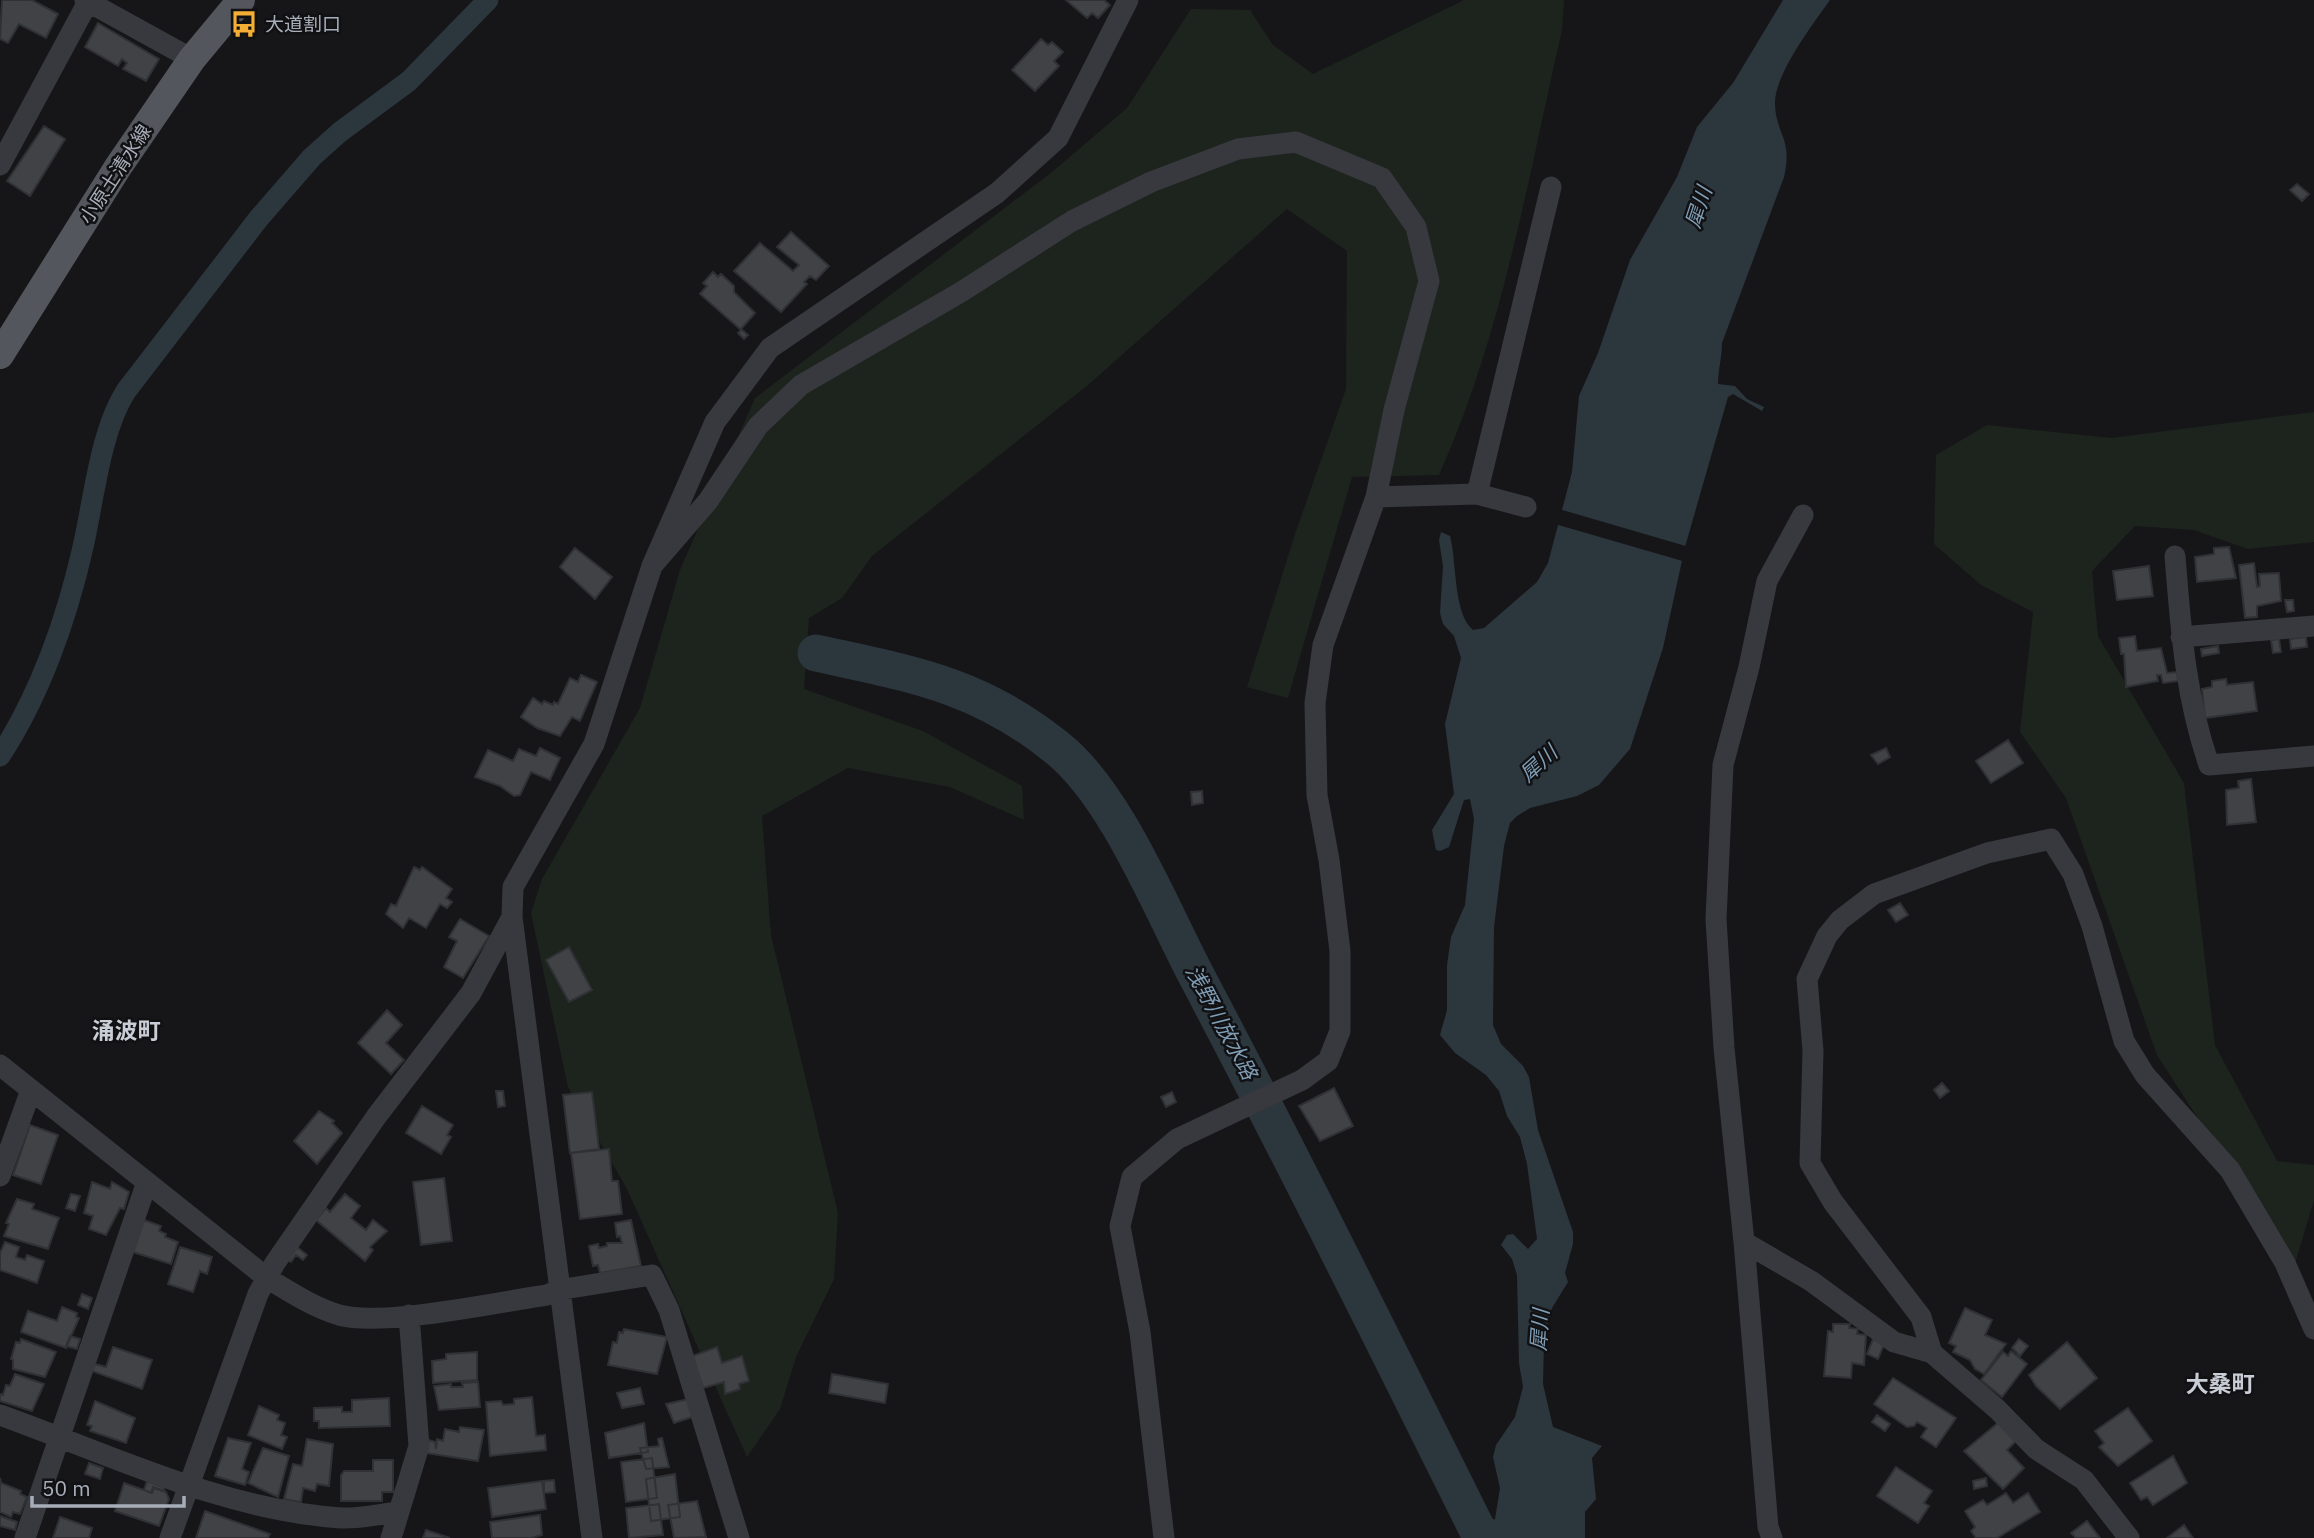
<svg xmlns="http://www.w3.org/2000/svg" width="2314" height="1538" font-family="'IBM Plex Sans','Noto Sans JP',sans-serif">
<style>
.green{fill:#1c241d}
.water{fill:#2c363d}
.pier{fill:#161619}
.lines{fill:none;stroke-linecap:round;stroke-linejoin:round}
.canal{stroke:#2c363d;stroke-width:21}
.river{stroke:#2c363d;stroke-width:37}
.building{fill:#404246;stroke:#303135;stroke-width:2}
.minor{stroke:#37393e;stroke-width:21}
.major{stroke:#53565d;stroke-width:28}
.labels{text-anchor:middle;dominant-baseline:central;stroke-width:5;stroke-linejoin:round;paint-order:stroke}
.poi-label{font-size:19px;fill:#a8aeb9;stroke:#111114;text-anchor:start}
.street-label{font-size:19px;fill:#a8aeb9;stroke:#111114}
.water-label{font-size:21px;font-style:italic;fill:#7f9db4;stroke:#111114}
.quarter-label{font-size:23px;font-weight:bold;fill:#c9cdd5;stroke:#111114}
</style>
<rect width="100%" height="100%" fill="#161619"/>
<path class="green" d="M1464 0H1564L1562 30C1528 179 1502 335 1439 475L1352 477 1288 698 1247 687 1295 534 1346 389 1347 251 1287 209 1088 385 872 556 842 598 809 618 804 689 923 731 1022 786 1024 820 950 787 848 768 762 816 771 935 838 1213 834 1279 796 1357 780 1409 747 1457 627 1189 568 1087 531 913 542 879 640 708 680 570 755 398 1052 172 1127 108 1191 9 1250 10 1273 45 1313 74Z
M2314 412V542L2248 549 2194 530 2135 526 2092 571 2098 636 2184 783 2215 1045 2277 1161 2314 1165V1200L2294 1267 2157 1055 2066 798 2020 732 2033 612 1981 585 1934 544 1936 455 1987 425 2111 438Z"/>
<path class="water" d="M1783 0H1830C1813 24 1774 75 1775 104 1776 135 1793 138 1784 177L1722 343C1722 357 1718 370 1718 384L1735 386 1747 399 1764 407 1762 411 1733 394 1728 397 1685 547 1663 648 1630 749 1599 785 1577 796 1530 808 1517 816 1510 823 1504 846 1494 927 1493 1025 1501 1044 1523 1066 1529 1077 1538 1130 1573 1232V1244L1565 1273 1568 1282 1552 1308 1544 1339 1543 1384 1553 1427 1602 1446 1592 1458 1596 1499 1585 1512V1538H1492L1500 1488 1493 1457 1496 1445 1515 1417 1523 1387 1519 1363 1517 1275 1512 1259 1501 1245 1507 1235 1513 1234 1528 1249 1537 1239 1527 1164 1520 1137 1507 1116 1499 1091 1486 1075 1455 1053 1440 1035 1447 1010V965L1451 937 1465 905 1474 819 1470 799 1464 800 1449 847 1440 851 1436 850 1432 830 1454 794 1445 724 1461 658 1454 636 1443 624 1440 613 1443 566 1439 540 1441 532 1450 536C1457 562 1453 614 1473 630L1484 628 1537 582 1548 563 1572 472 1579 396 1598 353 1630 260 1677 177 1697 127 1733 83Z"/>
<path class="pier" d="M1559 509 1689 547 1686 562 1555 524Z"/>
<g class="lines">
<path class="canal" d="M0 756C40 695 67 618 83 547 94 499 100 432 126 391L259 218 312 157 340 132 409 81 488 0"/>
<path class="river" d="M816 653C911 674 978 684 1056 747 1115 793 1160 906 1195 973 1293 1159 1386 1346 1479 1533L1491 1538"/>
</g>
<path class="building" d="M2 0H32L58 14 46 38 19 24 8 43 0 39Z
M1066 0H1104L1110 5 1098 18 1092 13 1087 18Z
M98 23 159 59 146 81 123 69 127 63 122 59 118 66 85 47Z
M1041 39 1048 45 1052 42 1063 52 1054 61 1059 66 1035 91 1012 70Z
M44 126 65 139 30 196 7 181Z
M2297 184 2309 194 2302 201 2290 190Z
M791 232 829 266 816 280 810 276 804 282 807 284 781 312 734 271 760 243 793 271 799 265 777 247Z
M713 272 718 277 721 274 734 286V292L755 313 741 329 748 335 744 339 738 333 741 330 700 294 707 286 703 283Z
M2229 547 2236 578 2197 582 2195 557 2214 554V548Z
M575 548 612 577 595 599 560 567Z
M2254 563 2257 587 2260 586 2259 574 2279 573 2281 601 2257 606V617L2245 618 2239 565Z
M2149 566 2153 596 2117 600 2113 571Z
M2285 600H2293L2294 611 2287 612Z
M2135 636 2137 651 2161 648 2167 673 2177 672 2178 681 2163 683 2161 675H2157L2158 681 2126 687 2124 654H2121L2119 638Z
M2306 637 2307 647 2291 649 2290 639Z
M2279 639 2281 652 2273 653 2271 640Z
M2218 646 2219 653 2202 656 2201 649Z
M581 675 597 682 580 721 572 717 560 736 537 728 521 717 533 698 542 704 544 701 553 705 554 702 558 704 570 678 578 682Z
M2226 679 2227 685 2253 682 2257 711 2205 718 2202 689 2212 687V681Z
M2008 740 2023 763 1991 783 1976 761Z
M540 748 560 758 550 780 531 772 520 795 514 796 500 786 475 777 488 750 513 761 519 749 536 756Z
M1886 748 1890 757 1878 764 1871 755Z
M2251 779 2256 822 2227 825 2226 790 2239 788 2238 781Z
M1202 791 1203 803 1192 805 1191 792Z
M414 867 420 870 422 867 452 889 446 898 452 902 447 908 440 904 426 928 409 918 403 928 386 914 391 904 396 906Z
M1900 903 1908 915 1896 922 1888 910Z
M460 919 489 936 463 978 444 967 457 941 449 937Z
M569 947 592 990 569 1002 546 960Z
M387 1010 402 1025 386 1043 404 1060 391 1074 358 1043Z
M1942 1083 1949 1091 1940 1098 1934 1090Z
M1334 1088 1353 1126 1320 1141 1299 1106Z
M496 1091H503L505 1106 498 1107Z
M592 1092 599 1149 570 1153 563 1095Z
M1172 1092 1176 1102 1166 1107 1161 1097Z
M422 1106 453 1125 447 1135 451 1137 441 1154 406 1133Z
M319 1111 334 1121 332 1123 342 1133 317 1164 294 1141Z
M30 1125 58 1135 41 1184 13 1175Z
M609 1149 612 1181H618L622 1214 580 1219 571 1153Z
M444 1178 452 1241 421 1245 413 1182Z
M444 1178 452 1241 421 1245 413 1182Z
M92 1182 110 1189 112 1182 129 1192 124 1209 120 1208 106 1235 89 1229 93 1216 84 1213Z
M71 1194 80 1196 75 1211 66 1208Z
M345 1194 360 1206 351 1218 366 1230 373 1220 387 1231 370 1247 373 1250 365 1261 316 1220 326 1208 330 1212Z
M17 1199 34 1204 32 1209 59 1218 48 1249 4 1236 9 1224 6 1223Z
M144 1220 161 1226 159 1231 166 1234 165 1237 178 1242 171 1264 133 1252Z
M631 1220 641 1266 600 1273 598 1265 593 1266 589 1246 598 1244 599 1248 607 1246V1243H622L620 1236 617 1237 615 1223Z
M5 1242 19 1247 16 1257 25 1260 27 1255 44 1261 37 1283 0 1270V1253Z
M180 1247 212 1257 207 1274 200 1271 193 1292 168 1284Z
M297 1247 307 1255 303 1260 296 1255 291 1262 287 1260Z
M82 1294 92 1298 88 1309 78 1305Z
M62 1307 77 1313 76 1317 79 1318 66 1348 21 1332 28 1311 57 1321Z
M1965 1308 1992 1320 1985 1335 2006 1344 1984 1374 1975 1369 1970 1360 1953 1352 1956 1346 1949 1343Z
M1965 1308 1992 1320 1985 1335 2006 1344 1984 1374 1975 1369 1970 1360 1953 1352 1956 1346 1949 1343Z
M1833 1324H1850L1849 1328 1858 1329 1857 1334 1866 1335 1864 1365 1852 1363 1851 1378 1824 1376 1828 1331 1833 1332Z
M624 1329 667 1337 657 1374 608 1365 613 1342 617 1343 619 1332 623 1333Z
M70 1336 80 1339 77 1349 66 1346Z
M21 1339 56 1352 45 1377 13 1369V1360L11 1359 16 1342 20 1343Z
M1873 1339 1884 1344 1878 1359 1867 1354Z
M2019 1339 2028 1346 2020 1356 2012 1348Z
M2067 1342 2097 1378 2060 1409 2036 1386 2029 1375Z
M113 1347 152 1360 142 1389 92 1371 95 1364 106 1367Z
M717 1347 722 1363 742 1356 749 1381 739 1384 740 1389 725 1394 724 1382 703 1388 692 1356Z
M2011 1351 2027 1364 2002 1397 1981 1380 2003 1352 2008 1356Z
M477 1352V1380L433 1383 432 1361 446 1359V1354Z
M15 1374 44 1384 32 1411 0 1401V1394L3 1395 6 1385 10 1386Z
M832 1374 888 1384 885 1403 829 1393Z
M1893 1378 1956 1418 1936 1447 1921 1437 1927 1428 1917 1422 1914 1426 1907 1427 1874 1404Z
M478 1382 480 1407 439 1410 434 1386 451 1384V1387H463L462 1383Z
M640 1388 644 1404 622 1408 617 1393Z
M532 1397 536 1436 545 1435 546 1450 490 1456 486 1402 501 1401 503 1405 514 1404V1399Z
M389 1398 390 1426 319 1428V1421H314V1408L342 1407V1412H352V1400Z
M689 1399 695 1416 674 1423 666 1404Z
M95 1401 135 1418 126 1443 90 1431 92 1426 87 1425Z
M259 1406 279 1415 277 1420 285 1423 281 1435 287 1437 282 1449 248 1435Z
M2128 1408 2152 1441 2118 1466 2099 1447 2104 1443 2095 1431Z
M1877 1415 1890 1424 1885 1431 1872 1422Z
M1999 1422 2017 1440 2007 1450 2024 1468 2003 1489 1964 1451Z
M644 1423 648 1452 609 1458 605 1433Z
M460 1427 484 1430 478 1461 426 1453 429 1440 435 1442 436 1449 437 1439 443 1441 445 1429 459 1432Z
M228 1438 251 1443 242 1469 249 1472 245 1485 215 1476Z
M662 1438 669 1467 646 1469 640 1448 659 1446 658 1439Z
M307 1439 333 1444 329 1486 317 1484 315 1491 303 1488 301 1502 284 1499 293 1464 302 1466Z
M263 1448 289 1456 278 1497 248 1483Z
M2173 1456 2187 1483 2153 1505 2147 1497 2141 1500 2130 1483Z
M652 1458 657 1498 626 1502 621 1462Z
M373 1460H393V1492H382V1501H341V1475L344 1471H373Z
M89 1463 103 1468 100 1479 85 1474Z
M1896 1467 1932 1491 1924 1503 1929 1506 1918 1523 1877 1496Z
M675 1474 680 1517 651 1521 646 1479Z
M0 1478 1 1483 21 1491 20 1494 27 1497 20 1514 13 1512 11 1517 0 1512Z
M1986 1478 1987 1486 1974 1489 1973 1481Z
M554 1480 555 1492 544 1493V1481Z
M147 1481 163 1487 165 1491 153 1487 151 1493 144 1490Z
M542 1481 546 1509 492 1517 488 1488Z
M124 1483 152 1493 154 1488 166 1492 169 1499 159 1526 115 1511Z
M2006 1493 2013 1503 2028 1493 2040 1512 1997 1538H1976L1971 1531 1975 1527 1965 1511 1983 1500 1987 1505Z
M697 1501 706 1537 674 1538 668 1505Z
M659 1504 663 1535 629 1538 626 1508Z
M205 1511 270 1534 268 1538H196Z
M540 1515 542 1535 531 1538H492L490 1522Z
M0 1516 17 1522 15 1530 0 1526Z
M60 1517 92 1528 89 1538H53Z
M2087 1521 2100 1538H2076L2071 1533Z
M2184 1525 2193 1538H2167Z
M426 1530 450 1538H423Z"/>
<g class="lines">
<path class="minor" d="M85 0 192 59
M0 165 89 0
M1477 494 1551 187
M1376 497 1477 494 1526 507
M2175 556C2181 630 2185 695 2209 765L2314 756
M652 566 708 501 758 426 801 385 961 292 1072 221 1151 182 1238 149 1296 142 1382 178 1416 227 1429 281 1394 410 1376 497 1323 645 1315 703 1317 795 1329 860 1340 951V1031L1328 1061 1302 1080 1177 1139 1132 1177 1120 1226 1140 1332 1164 1538
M2181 637 2314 626
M0 1065 267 1278C290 1292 313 1307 339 1315 383 1327 498 1302 547 1295L558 1290 652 1275 669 1310 739 1538
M0 1176 31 1090
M1744 1242 1811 1281 1894 1342 1932 1353 1997 1409 2036 1449 2084 1480 2129 1538
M1932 1353 1921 1317 1833 1202 1810 1163 1813 1051 1807 979 1827 936 1840 920 1874 894 1987 853 2051 839 2073 874 2092 926 2124 1041 2145 1075 2230 1170 2285 1263 2314 1329
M0 1415C109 1454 223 1510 341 1518 359 1519 380 1514 399 1512
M25 1538 147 1182
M170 1538 258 1294 275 1263 376 1117 471 993 512 917
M391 1538 419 1446 409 1315
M592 1538 512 917 513 887 594 744 652 566 715 422 770 348 997 193 1058 138 1128 0
M1772 1538 1768 1527 1744 1242 1724 1048 1716 919 1723 765 1749 667 1767 581 1803 515"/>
<path class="major" d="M0 355 118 167 192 59 241 0"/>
</g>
<defs>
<symbol id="bus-bare" viewBox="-9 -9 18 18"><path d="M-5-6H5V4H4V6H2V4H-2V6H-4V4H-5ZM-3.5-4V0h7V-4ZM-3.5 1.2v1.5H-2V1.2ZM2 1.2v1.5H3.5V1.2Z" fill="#f4ae33" stroke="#111114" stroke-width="2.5" paint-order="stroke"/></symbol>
</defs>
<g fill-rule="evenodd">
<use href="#bus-bare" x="225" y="5" width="38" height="38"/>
</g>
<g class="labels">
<g class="poi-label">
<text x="265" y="24">大道割口</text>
</g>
<g class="street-label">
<text transform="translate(115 174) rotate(-57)">小原土清水線</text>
</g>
<g class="water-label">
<text transform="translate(1698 207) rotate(-72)">犀川</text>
<text transform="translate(1538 763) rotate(-42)">犀川</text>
<text transform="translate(1222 1022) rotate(62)">浅野川放水路</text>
<text transform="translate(1539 1330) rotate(-86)">犀川</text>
</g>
<g class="quarter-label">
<text x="126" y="1030">涌波町</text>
<text x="2220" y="1383">大桑町</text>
</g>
</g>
<path d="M32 1496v10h152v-10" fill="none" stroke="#a8aeb9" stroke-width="3.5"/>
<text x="42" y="1496" font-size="21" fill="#a8aeb9" stroke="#111114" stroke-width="5" paint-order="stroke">50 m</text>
</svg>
